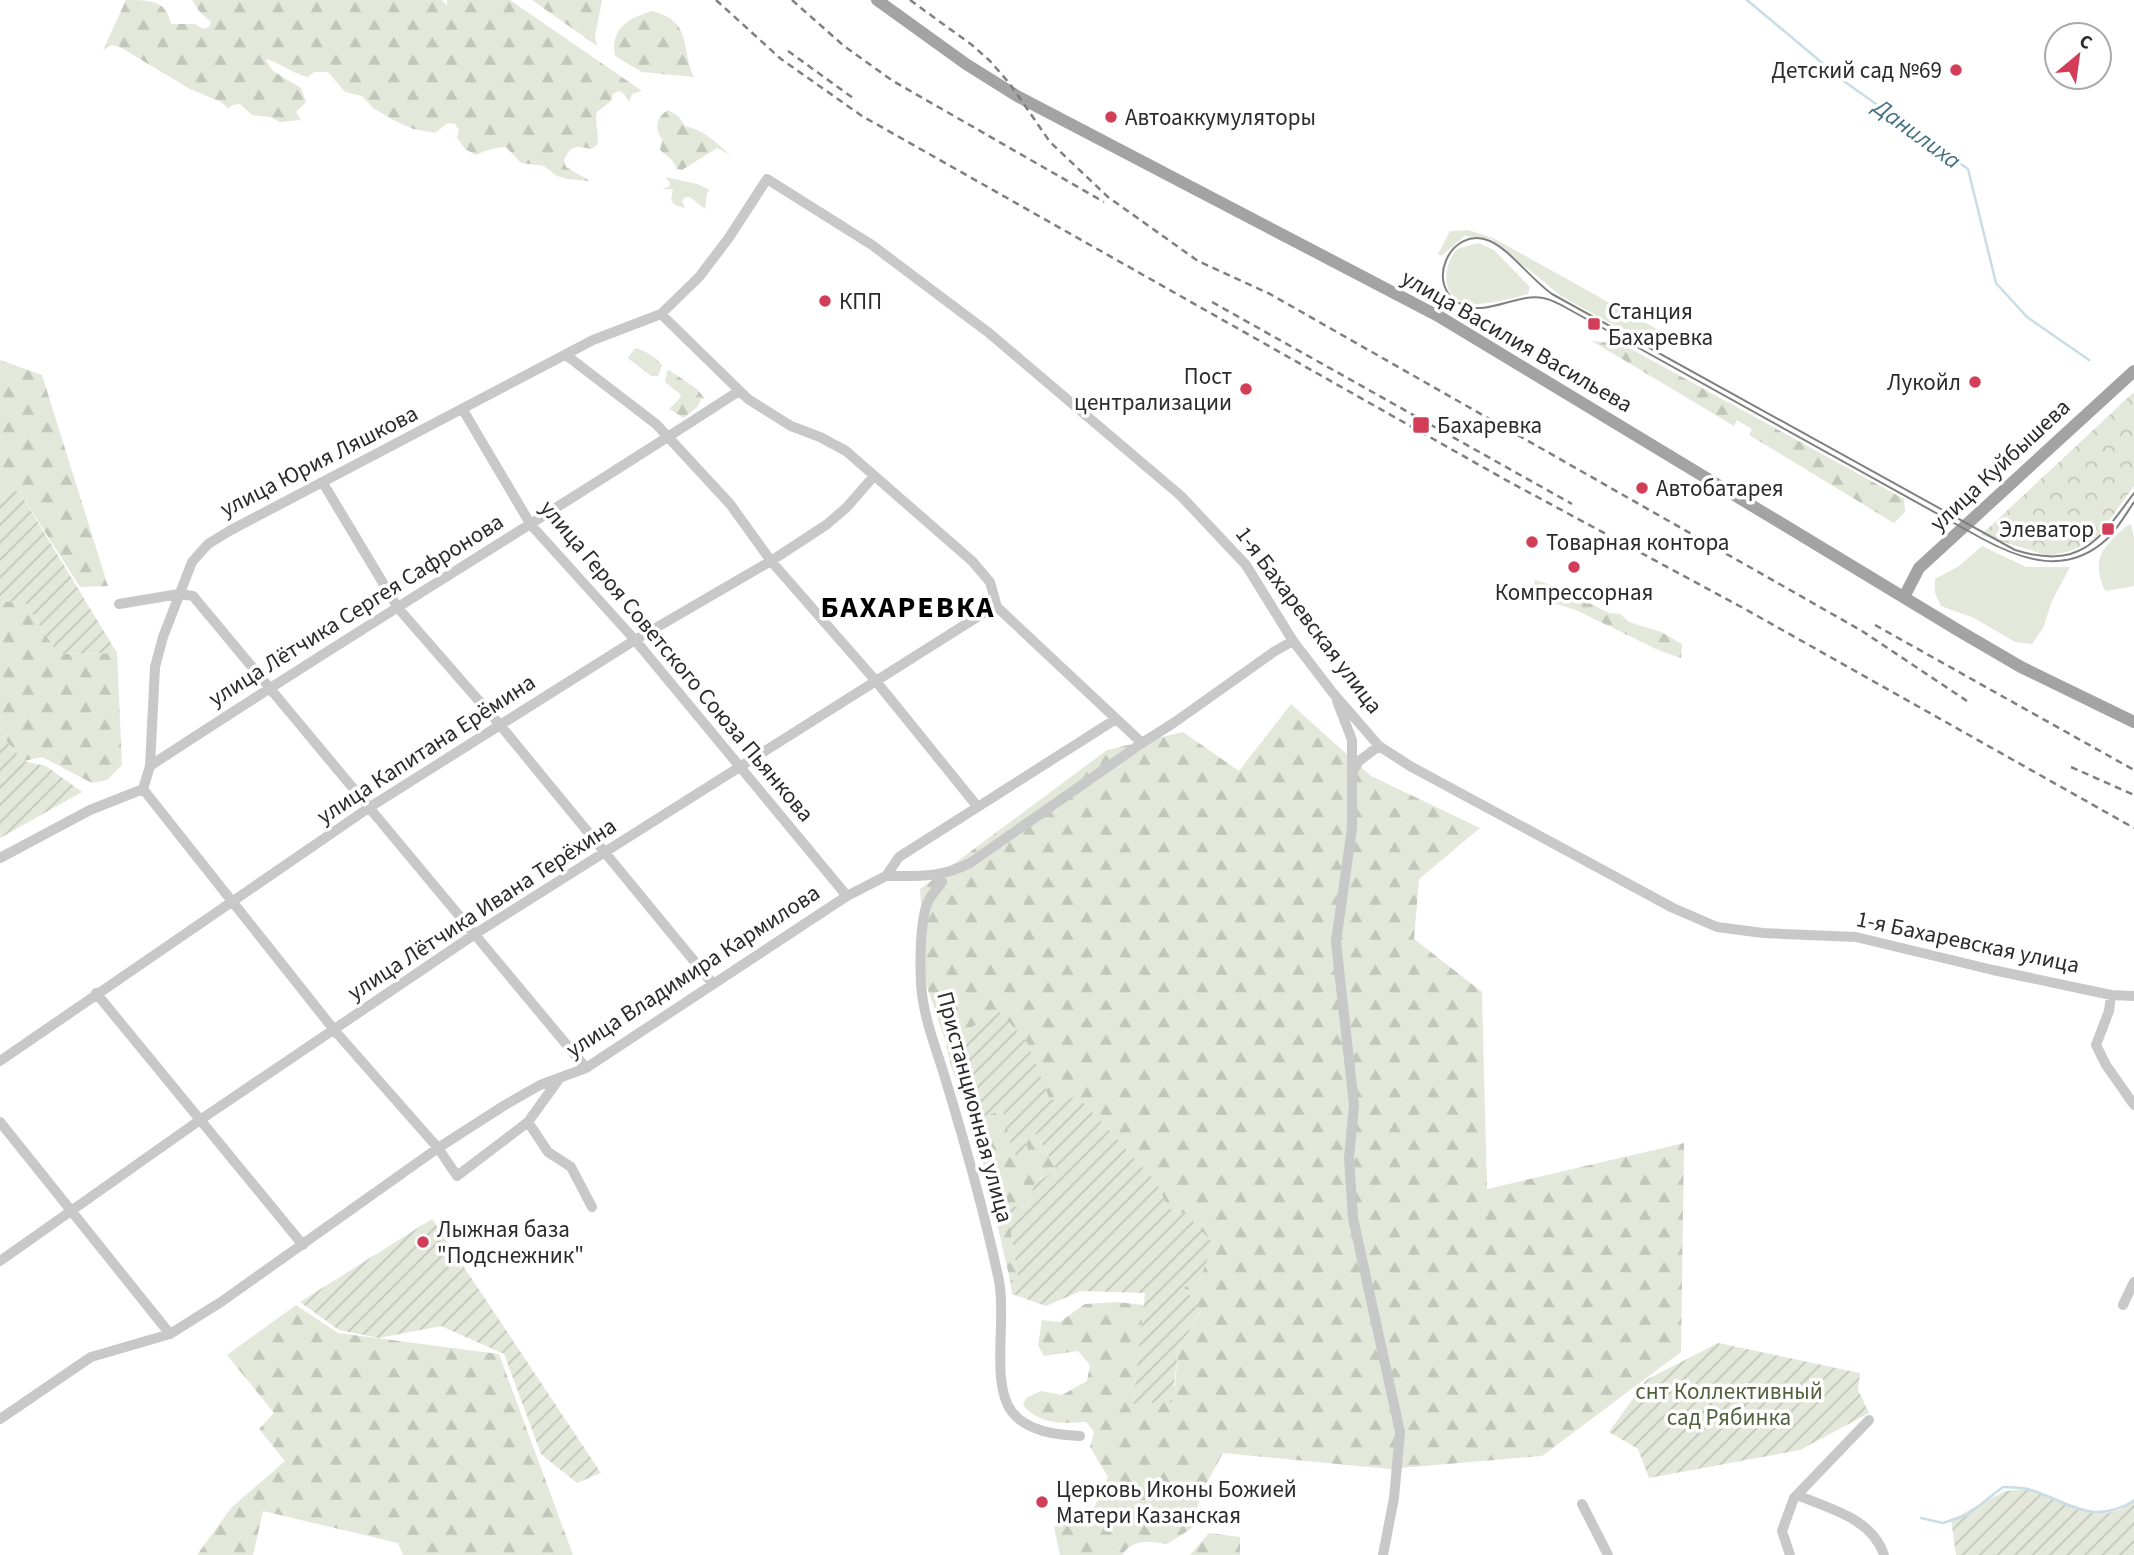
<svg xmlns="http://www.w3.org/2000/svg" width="2134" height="1555" font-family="'Source Sans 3',sans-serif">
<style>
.grass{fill:#e3e8da}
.forest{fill:url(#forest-firs)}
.park{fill:url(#park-crowns)}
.garden{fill:url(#garden-furrows)}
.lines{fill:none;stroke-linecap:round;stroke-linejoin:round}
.stream{stroke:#c8dde6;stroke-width:2.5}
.minor{stroke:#c8c8c8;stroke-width:10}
.major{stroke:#a3a3a3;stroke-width:12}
.tram{stroke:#808080;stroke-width:2}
.rail{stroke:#808080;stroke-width:2.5;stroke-dasharray:7 5;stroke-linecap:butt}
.poi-dot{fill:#d23e58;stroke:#fff;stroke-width:2.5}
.labels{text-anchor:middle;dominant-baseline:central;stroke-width:7;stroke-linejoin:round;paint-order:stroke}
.poi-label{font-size:23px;fill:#2b2b2b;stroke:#fff;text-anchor:start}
.street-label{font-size:23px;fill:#2b2b2b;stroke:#fff}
.park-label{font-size:23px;fill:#52623e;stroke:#fff}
.water-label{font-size:24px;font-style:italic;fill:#437184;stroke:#fff}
.district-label{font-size:30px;font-weight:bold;letter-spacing:2px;fill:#000;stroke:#fff}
</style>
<defs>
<pattern id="forest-firs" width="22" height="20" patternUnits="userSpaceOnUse" patternTransform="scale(1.75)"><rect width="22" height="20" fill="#e3e8da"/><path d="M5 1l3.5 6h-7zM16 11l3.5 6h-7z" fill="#c3c7bb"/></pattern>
<pattern id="park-crowns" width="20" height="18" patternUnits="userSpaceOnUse" patternTransform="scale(1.75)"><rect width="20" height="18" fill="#e3e8da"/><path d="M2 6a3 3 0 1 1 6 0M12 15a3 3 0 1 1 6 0" fill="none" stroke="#c3c7bb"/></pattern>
<pattern id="garden-furrows" width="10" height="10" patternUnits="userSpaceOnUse" patternTransform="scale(1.75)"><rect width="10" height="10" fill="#e3e8da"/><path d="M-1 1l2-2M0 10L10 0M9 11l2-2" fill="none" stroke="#c3c7bb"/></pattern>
</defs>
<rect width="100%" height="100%" fill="#fff"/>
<path class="grass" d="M665 177 697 184 710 190 707 193 705 209 690 197H685L682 201 685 208 675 205 671 200 673 189H662L669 187 670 183Z
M1468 230 1493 238 1673 338 1666 347 1634 331 1617 327 1561 296 1491 239 1465 236 1441 256 1438 254 1450 231Z
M1478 243 1494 250 1530 287 1528 294C1512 299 1495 303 1478 304 1442 305 1439 272 1457 249Z
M2057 404 2062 409 2063 418 2014 463 2003 467 1997 462Z
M2131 524 2134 538V586L2106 591C2100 583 2097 568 2100 557 2103 548 2123 526 2131 524Z
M1982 546 2026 567H2070L2052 601 2043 628 2032 644 2015 642 1974 618 1941 606 1935 593V579L1959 566Z"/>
<path class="forest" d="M126 0C150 0 166 0 171 24H195L203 29 209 27 211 22 199 11 192 0H442L447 5V0H510L642 91 632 94 629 102 624 94 619 91 613 94 611 101 597 112C594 124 600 133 597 145L591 149C577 146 570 144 564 161L566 167 590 181 568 179 557 176 544 166 521 163 506 147C499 146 481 152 476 155L465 149 457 138 459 130 455 124 448 123 435 133 413 129 393 120 373 108 362 96 345 92 328 72H314L308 77C292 74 280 62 265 59L273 71 301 88 306 102 296 112 301 120 280 122 270 117 252 115 240 104 232 105 229 109 221 102 190 89 120 47 112 45 103 50Z
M532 0H602L595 36 597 46Z
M652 11C694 22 680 48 694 77L642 72 615 56C610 29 628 18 652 11Z
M668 110 678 116 685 126C704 130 716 143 731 155L717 148 682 170 677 169 672 160 660 150 662 139C654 129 656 117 668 110Z
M1592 341 1622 344 1904 499 1905 512 1894 523 1749 435 1752 429 1737 420 1734 426Z
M635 348C644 350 658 358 662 366L658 376H651L628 358Z
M0 360 42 375 108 586 80 587 19 491 0 492Z
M669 370 697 389 705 399H701L698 406 684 418 669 409 680 398 681 395 665 382 667 371Z
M1535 580 1558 587 1609 613 1620 614 1629 622 1661 632 1682 644 1681 658 1658 650 1578 611 1558 604 1551 606 1533 592Z
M0 601 25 602 58 654 117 653 122 765 107 780 92 783 42 757 24 761 0 734Z
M1291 704 1371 776 1480 828 1419 879 1414 939 1482 992 1487 1189 1684 1143 1681 1352 1542 1456 1389 1469 1223 1453 1201 1493 1192 1528 1167 1544C1150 1541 1133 1538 1122 1555H1060L1054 1527 1095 1506 1108 1477 1090 1447 1094 1432 1086 1422C1062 1424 1039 1424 1023 1405L1026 1398 1041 1391 1062 1395 1087 1381 1090 1365 1078 1351 1044 1356 1038 1345 1042 1320 1060 1322 1085 1304 1117 1302 1144 1305 1133 1404 1175 1386 1178 1351 1201 1311 1184 1288 1187 1215 1168 1208 1157 1183 1050 1100 999 1011 946 1043 926 984 920 889 1107 750 1183 732 1239 771Z
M1003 1110 1023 1134H1036L1056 1169 1040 1179 1031 1204 1008 1209 1018 1280H1010L973 1120Z
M296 1305 338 1333 499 1354 573 1555H403L398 1543 263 1511 253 1555H197L231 1508 285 1461 259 1429 274 1413 227 1355Z
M1209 1533 1240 1537V1555H1190Z"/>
<path class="park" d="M2134 392V486L2095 540 2070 551 2049 556 1981 535Z"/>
<path class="garden" d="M19 491 117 653 58 654 25 602 0 601V492Z
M0 734 24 761 46 766 82 792 0 838Z
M999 1011 1027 1042 1050 1100 1078 1097 1157 1183 1168 1208 1187 1215 1213 1243 1201 1277 1184 1288 1201 1310 1178 1351 1172 1402 1133 1404 1145 1293 1081 1291 1046 1306 1012 1294 1010 1280H1018L1008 1208 1030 1204 1034 1184 1056 1169 1036 1134 1023 1135 1029 1152 1023 1160 1012 1152 1003 1110 973 1120 951 1067 946 1043Z
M432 1219 601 1473 577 1483 541 1454 504 1354 441 1326 379 1338 339 1330 300 1302Z
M1718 1343 1860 1373 1858 1390 1869 1413 1800 1450 1649 1478 1638 1449 1609 1432 1646 1380Z
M2026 1489C2053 1496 2092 1523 2121 1509 2126 1507 2130 1501 2134 1498V1555H1956L1951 1520 2005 1491Z"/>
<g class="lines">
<path class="stream" d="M1747 0 1845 82 1968 169 1996 283 2027 317 2089 360
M1921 1518 1943 1523 1967 1515 2003 1487C2012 1488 2022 1487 2031 1490 2070 1502 2090 1526 2134 1501"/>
<path class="minor" d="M661 314 748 399 791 426 820 437 846 451 972 561 990 582 997 607 1142 743
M566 355 656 424 730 504 771 561 875 680 977 806
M463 410 531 525 635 640 847 896
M323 483 398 608 500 725 713 984
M119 604 179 594 193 596 586 1068
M1337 701 1352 740V770
M1379 746 1359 761 1352 773V828L1336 942 1354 1105 1349 1158 1353 1218 1400 1432 1394 1498 1383 1555
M150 766 155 667 163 637 192 562 208 544 231 530 593 340 661 314 699 277 728 239 767 179 872 245 989 333 1181 496 1246 565 1293 641 1333 693 1379 746 1410 766 1673 908 1717 927 1763 933 1856 937 1993 970 2111 995 2134 996
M143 789 335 1031 438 1148 457 1176 528 1122 559 1079
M0 858 90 810 143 789 150 766C344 638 544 518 739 391
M886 876C918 876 941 878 970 863L1142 743 1175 722 1275 651 1293 641
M937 876 942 882C938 888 930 896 927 904 920 923 920 962 921 983 923 1018 936 1047 946 1081 966 1147 985 1214 999 1281 1007 1317 990 1383 1012 1412 1028 1432 1057 1435 1080 1436
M96 993 303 1245
M2111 995 2109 1011 2096 1045 2106 1065 2134 1105
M0 1061 370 807 635 640 771 561 826 525 846 508 874 476
M0 1122 170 1334
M528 1122 548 1152 571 1167 592 1207
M0 1261 200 1120 475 934 982 614 997 607
M2123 1305 2134 1282
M0 1419 91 1357 170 1334 221 1302 438 1148 505 1105 540 1085 586 1068 847 896 886 876 899 857 1116 719
M1797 1495C1830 1509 1872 1518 1884 1555
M1582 1504 1608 1555
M1790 1555 1782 1531 1794 1498 1869 1420"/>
<path class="major" d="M877 0 966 64 1017 96 1440 317 1961 632 2021 667 2134 722
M1904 597 1919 568 2134 371"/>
<path class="tram" d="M2134 493C2099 541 2080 570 2015 550L1552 294C1532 280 1510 250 1490 241 1450 224 1422 288 1463 305 1487 316 1517 293 1543 298 1550 299 1557 303 1563 306L1981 538C2023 561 2068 576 2108 538 2118 528 2126 514 2134 502"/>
<path class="rail" d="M716 0 781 59 862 116 1504 479 1745 609 2134 828
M792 0 844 46 893 81 1104 202
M910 0 972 45 990 61 1010 84 1050 142 1108 197 1198 261 1270 294 1862 631 1967 701
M788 51 853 98
M1212 302 1572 504
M1875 625 2134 770
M2071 767 2134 795"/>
</g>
<g class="poi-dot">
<circle cx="1956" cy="70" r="7"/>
<circle cx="1111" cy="117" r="7"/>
<circle cx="825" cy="301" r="7"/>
<rect x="1587" y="317" width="14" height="14" rx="3.5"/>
<circle cx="1975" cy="382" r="7"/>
<circle cx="1246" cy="389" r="7"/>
<rect x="1412" y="416" width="18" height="18" rx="3.5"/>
<circle cx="1642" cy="488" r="7"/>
<rect x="2101" y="522" width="14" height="14" rx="3.5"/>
<circle cx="1532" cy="542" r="7"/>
<circle cx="1574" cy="567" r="7"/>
<circle cx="423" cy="1242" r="7"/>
<circle cx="1042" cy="1502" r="7"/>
</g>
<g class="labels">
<g class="poi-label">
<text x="1942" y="70" text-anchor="end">Детский сад №69</text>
<text x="1125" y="117">Автоаккумуляторы</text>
<text x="839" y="301">КПП</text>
<text x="1608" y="311">Станция<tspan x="1608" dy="26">Бахаревка</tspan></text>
<text x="1232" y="376" text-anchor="end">Пост<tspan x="1232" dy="26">централизации</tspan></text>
<text x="1961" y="382" text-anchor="end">Лукойл</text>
<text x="1437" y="425">Бахаревка</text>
<text x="1656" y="488">Автобатарея</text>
<text x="2094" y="529" text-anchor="end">Элеватор</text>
<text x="1546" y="542">Товарная контора</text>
<text x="1574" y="592" text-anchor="middle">Компрессорная</text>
<text x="437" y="1229">Лыжная база<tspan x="437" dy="26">"Подснежник"</tspan></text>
<text x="1056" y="1489">Церковь Иконы Божией<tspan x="1056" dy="26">Матери Казанская</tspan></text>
</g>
<g class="street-label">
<text transform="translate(1517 341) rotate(30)">улица Василия Васильева</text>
<text transform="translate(319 461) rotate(-27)">улица Юрия Ляшкова</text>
<text transform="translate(2000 465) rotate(-43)">улица Куйбышева</text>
<text transform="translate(356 610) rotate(-32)">улица Лётчика Сергея Сафронова</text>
<text transform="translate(1309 620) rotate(53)">1-я Бахаревская улица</text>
<text transform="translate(677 661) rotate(50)">улица Героя Советского Союза Пьянкова</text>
<text transform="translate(426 749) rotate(-33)">улица Капитана Ерёмина</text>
<text transform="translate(482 909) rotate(-33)">улица Лётчика Ивана Терёхина</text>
<text transform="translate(1968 942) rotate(12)">1-я Бахаревская улица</text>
<text transform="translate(693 971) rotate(-33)">улица Владимира Кармилова</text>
<text transform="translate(975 1107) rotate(75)">Пристанционная улица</text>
</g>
<g class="park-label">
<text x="1729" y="1391">снт Коллективный<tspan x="1729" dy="26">сад Рябинка</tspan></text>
</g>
<g class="water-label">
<text transform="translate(1917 134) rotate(36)">Данилиха</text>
</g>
<g class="district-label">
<text x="908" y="607">БАХАРЕВКА</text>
</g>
</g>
<g transform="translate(2078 56) rotate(29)"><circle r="33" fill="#ffffff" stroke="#aaaaaa" stroke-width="2"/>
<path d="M0-5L12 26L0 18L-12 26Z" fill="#d23e58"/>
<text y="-10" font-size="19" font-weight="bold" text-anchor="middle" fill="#2b2b2b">С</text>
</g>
</svg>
